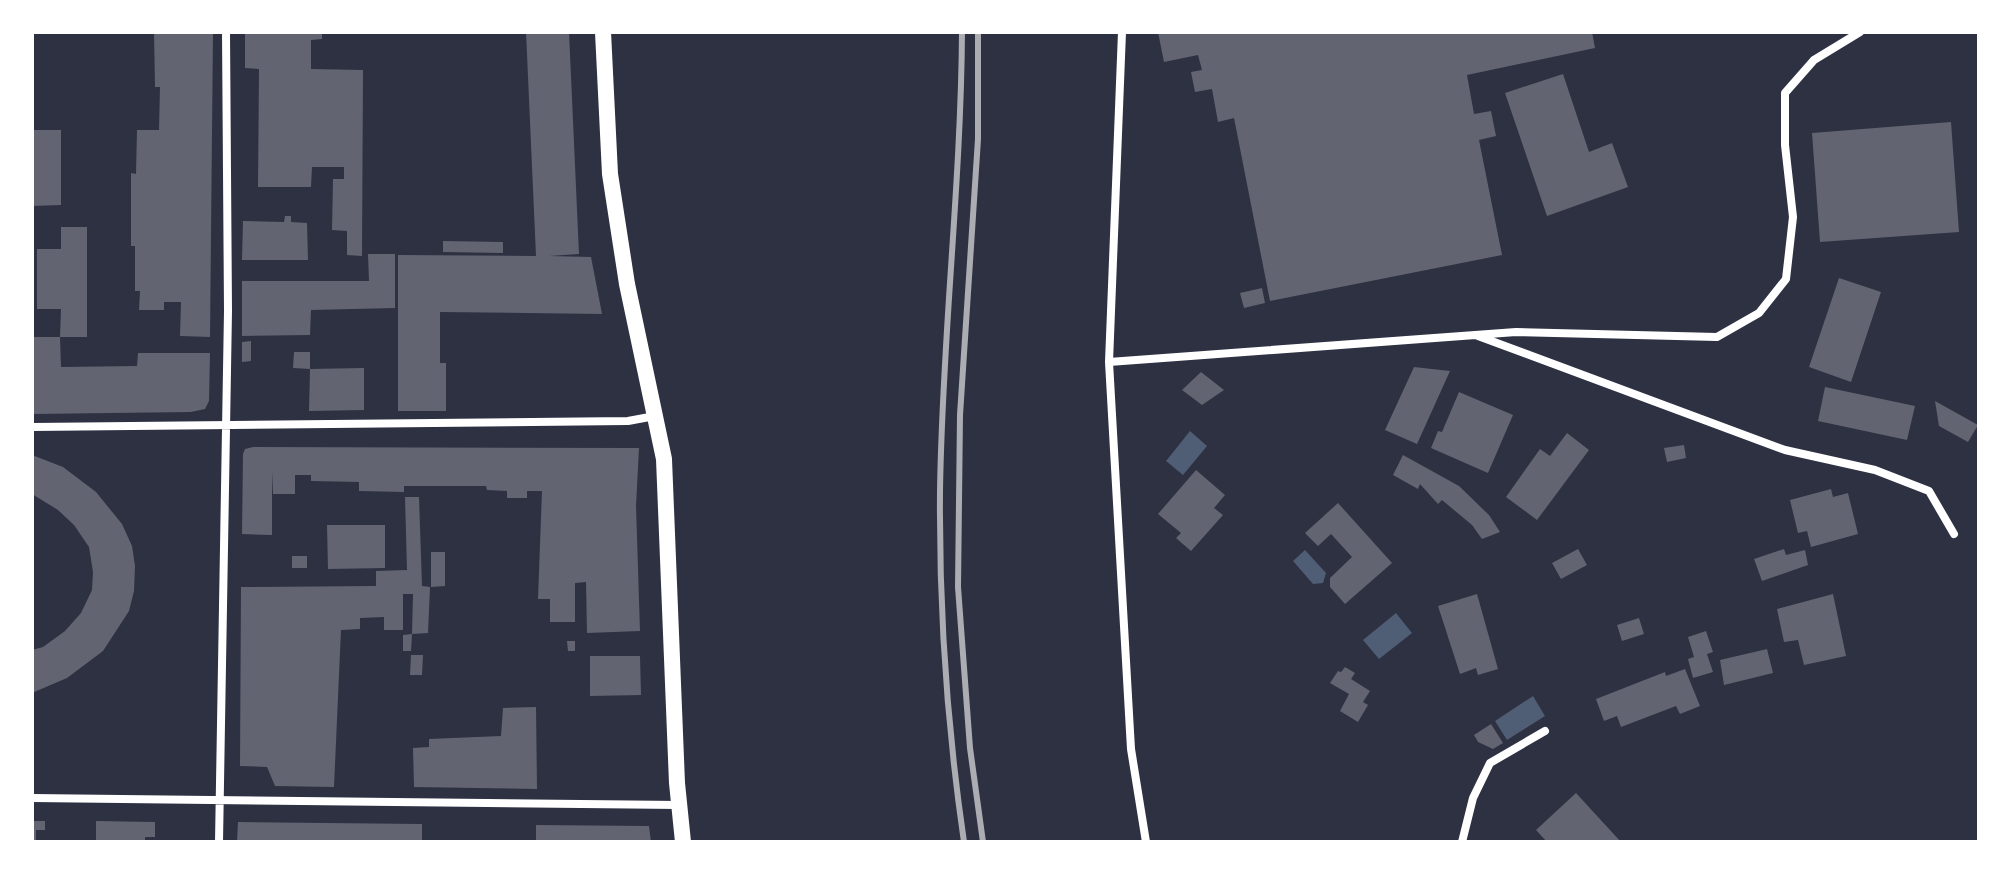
<svg xmlns="http://www.w3.org/2000/svg" width="2011" height="874" font-family="'Varela Round',sans-serif">
<style>
.water{fill:#4f5d75}
.building{fill:#626471}
.lines{fill:none;stroke-linecap:round;stroke-linejoin:round}
.minor{stroke:#fff;stroke-width:8}
.secondary{stroke:#fff;stroke-width:16}
.rail{stroke:#abadb3;stroke-width:6}
</style>
<rect width="100%" height="100%" fill="#2d3142"/>
<path class="water" d="M1190 431 1207 446 1183 475 1166 461Z
M1305 550 1326 573 1323 583 1313 584 1293 561Z
M1396 613 1412 633 1379 659 1363 640Z
M1533 696 1545 716 1507 740 1495 721Z"/>
<path class="building" d="M154 32H213L210 337 180 336 181 302H164V310H139L140 291H135V246H131V173L136 174 137 130H159L160 87H155Z
M245 32H322V39L311 40V69L363 70 362 256 347 255V231L332 230 333 179H344V167H312L311 187H258L259 69 245 68Z
M526 32H569L579 254 549 256 591 257 602 314 440 312V363H446V411H398V255L536 256Z
M1158 32H1592L1595 48 1467 75 1474 114 1491 111 1496 136 1479 140 1502 255 1270 301 1234 118 1218 122 1212 89 1195 92 1191 72 1202 70 1198 55 1164 62Z
M1563 74 1589 152 1612 143 1628 187 1547 216 1505 93Z
M1951 122 1959 232 1820 242 1812 133Z
M32 130H61V205L32 206Z
M285 216H291V222L307 223 308 260H242L243 221 284 222Z
M61 227H87V337H60L61 367 137 366 138 353H210L209 401 205 409 191 412 32 414V337H60L61 309H37V249H61Z
M443 241 503 242V253L443 252Z
M368 254H395V308L311 310 310 335 242 336V281H369Z
M1839 278 1881 292 1851 382 1809 367Z
M1262 288 1265 303 1244 308 1240 293Z
M251 341V361L242 362V342Z
M294 352H310V369L293 368Z
M1414 367 1450 371 1417 444 1385 430Z
M364 368V410L309 411 310 369Z
M1201 372 1224 390 1202 405 1182 390Z
M1825 387 1915 406 1907 440 1818 421Z
M1459 392 1513 415 1488 473 1431 448 1438 431 1442 432Z
M1935 401 1978 425 1968 442 1939 426Z
M1567 433 1589 450 1537 520 1506 497 1540 449 1550 456Z
M1684 445 1686 458 1667 462 1664 448Z
M253 447 639 448 636 506 640 631 587 633 586 582 575 583V622H550V599H538L542 491H527V498H507V491L487 490 486 486H404V492L359 491V482L311 481V475H295V494H273L272 471V535L242 534 243 454 245 449Z
M32 455 63 467 96 492 122 524 132 546 135 566 134 591 129 611 103 651 67 678 32 693V650L43 647 65 631 81 613 92 590 93 572 89 547 74 525 58 510 32 494Z
M1403 455 1459 486 1489 515 1500 532 1482 539 1472 525 1442 500 1438 504 1420 484 1418 489 1393 475Z
M1196 470 1225 495 1214 508 1223 515 1191 551 1176 538 1181 533 1158 514Z
M1831 489 1833 497 1848 493 1858 534 1811 547 1807 531 1798 533 1790 500Z
M405 497H419L422 586 430 587 428 633 412 634 413 594H403V630H384V617L360 618V629L341 630 334 787 275 786 267 767 240 766 241 587 376 586V571L407 570Z
M1338 503 1392 563 1345 604 1330 587V578L1352 557 1331 534 1318 546 1305 533Z
M327 525H385V568L328 569Z
M1578 549 1587 565 1561 579 1552 563Z
M1784 549 1786 555 1805 550 1808 565 1762 581 1754 559Z
M431 552H445V586L431 587Z
M292 556H307V568H292Z
M1477 594 1498 669 1478 675 1476 668 1460 674 1438 606Z
M1833 594 1846 656 1804 665 1798 640 1784 642 1777 609Z
M1639 618 1644 634 1622 641 1617 625Z
M1706 631 1713 652 1707 654 1713 672 1693 678 1688 659 1694 657 1688 637Z
M412 634 411 651H403V635Z
M567 641H575V651H568Z
M1767 649 1773 673 1724 685 1720 660Z
M411 655H423L422 675H410Z
M590 656H640L641 695 590 696Z
M1345 667 1355 673 1351 679 1370 691 1363 702 1368 705 1358 722 1340 711 1349 694 1330 683 1338 671 1341 672Z
M1685 669 1700 706 1680 714 1676 706 1621 727 1617 716 1604 721 1596 699 1665 672 1666 676Z
M536 707 537 789 414 787 413 748 429 747V739L501 736 503 708Z
M1491 724 1503 743 1493 749 1478 742 1474 735Z
M1576 793 1621 842H1547L1536 830Z
M32 821H45V830H36V842H32Z
M96 821 155 822V837H145V842H96Z
M238 822 422 824V842H237Z
M536 825 649 826 651 842H536Z"/>
<g class="lines">
<path class="minor" d="M1122 32 1109 362 1131 749 1146 842
M1478 336 1785 450 1875 470 1929 491 1954 534
M1109 362 1516 332 1717 337 1759 313 1786 279 1793 217 1785 145V93L1814 60 1860 32
M32 427 628 421 655 416
M32 798 679 805
M219 842 228 311 226 32
M1462 842 1473 798 1490 763 1545 731"/>
<path class="secondary" d="M603 32 610 174 627 284 664 459 677 783 683 842"/>
<path class="rail" d="M962 32C961 186 942 338 940 492 939 609 947 726 964 842
M978 32V139L960 415 958 587 970 748 983 842"/>
</g>
<rect width="2011" height="874" fill="none" stroke="#ffffff" stroke-width="68"/>
</svg>
